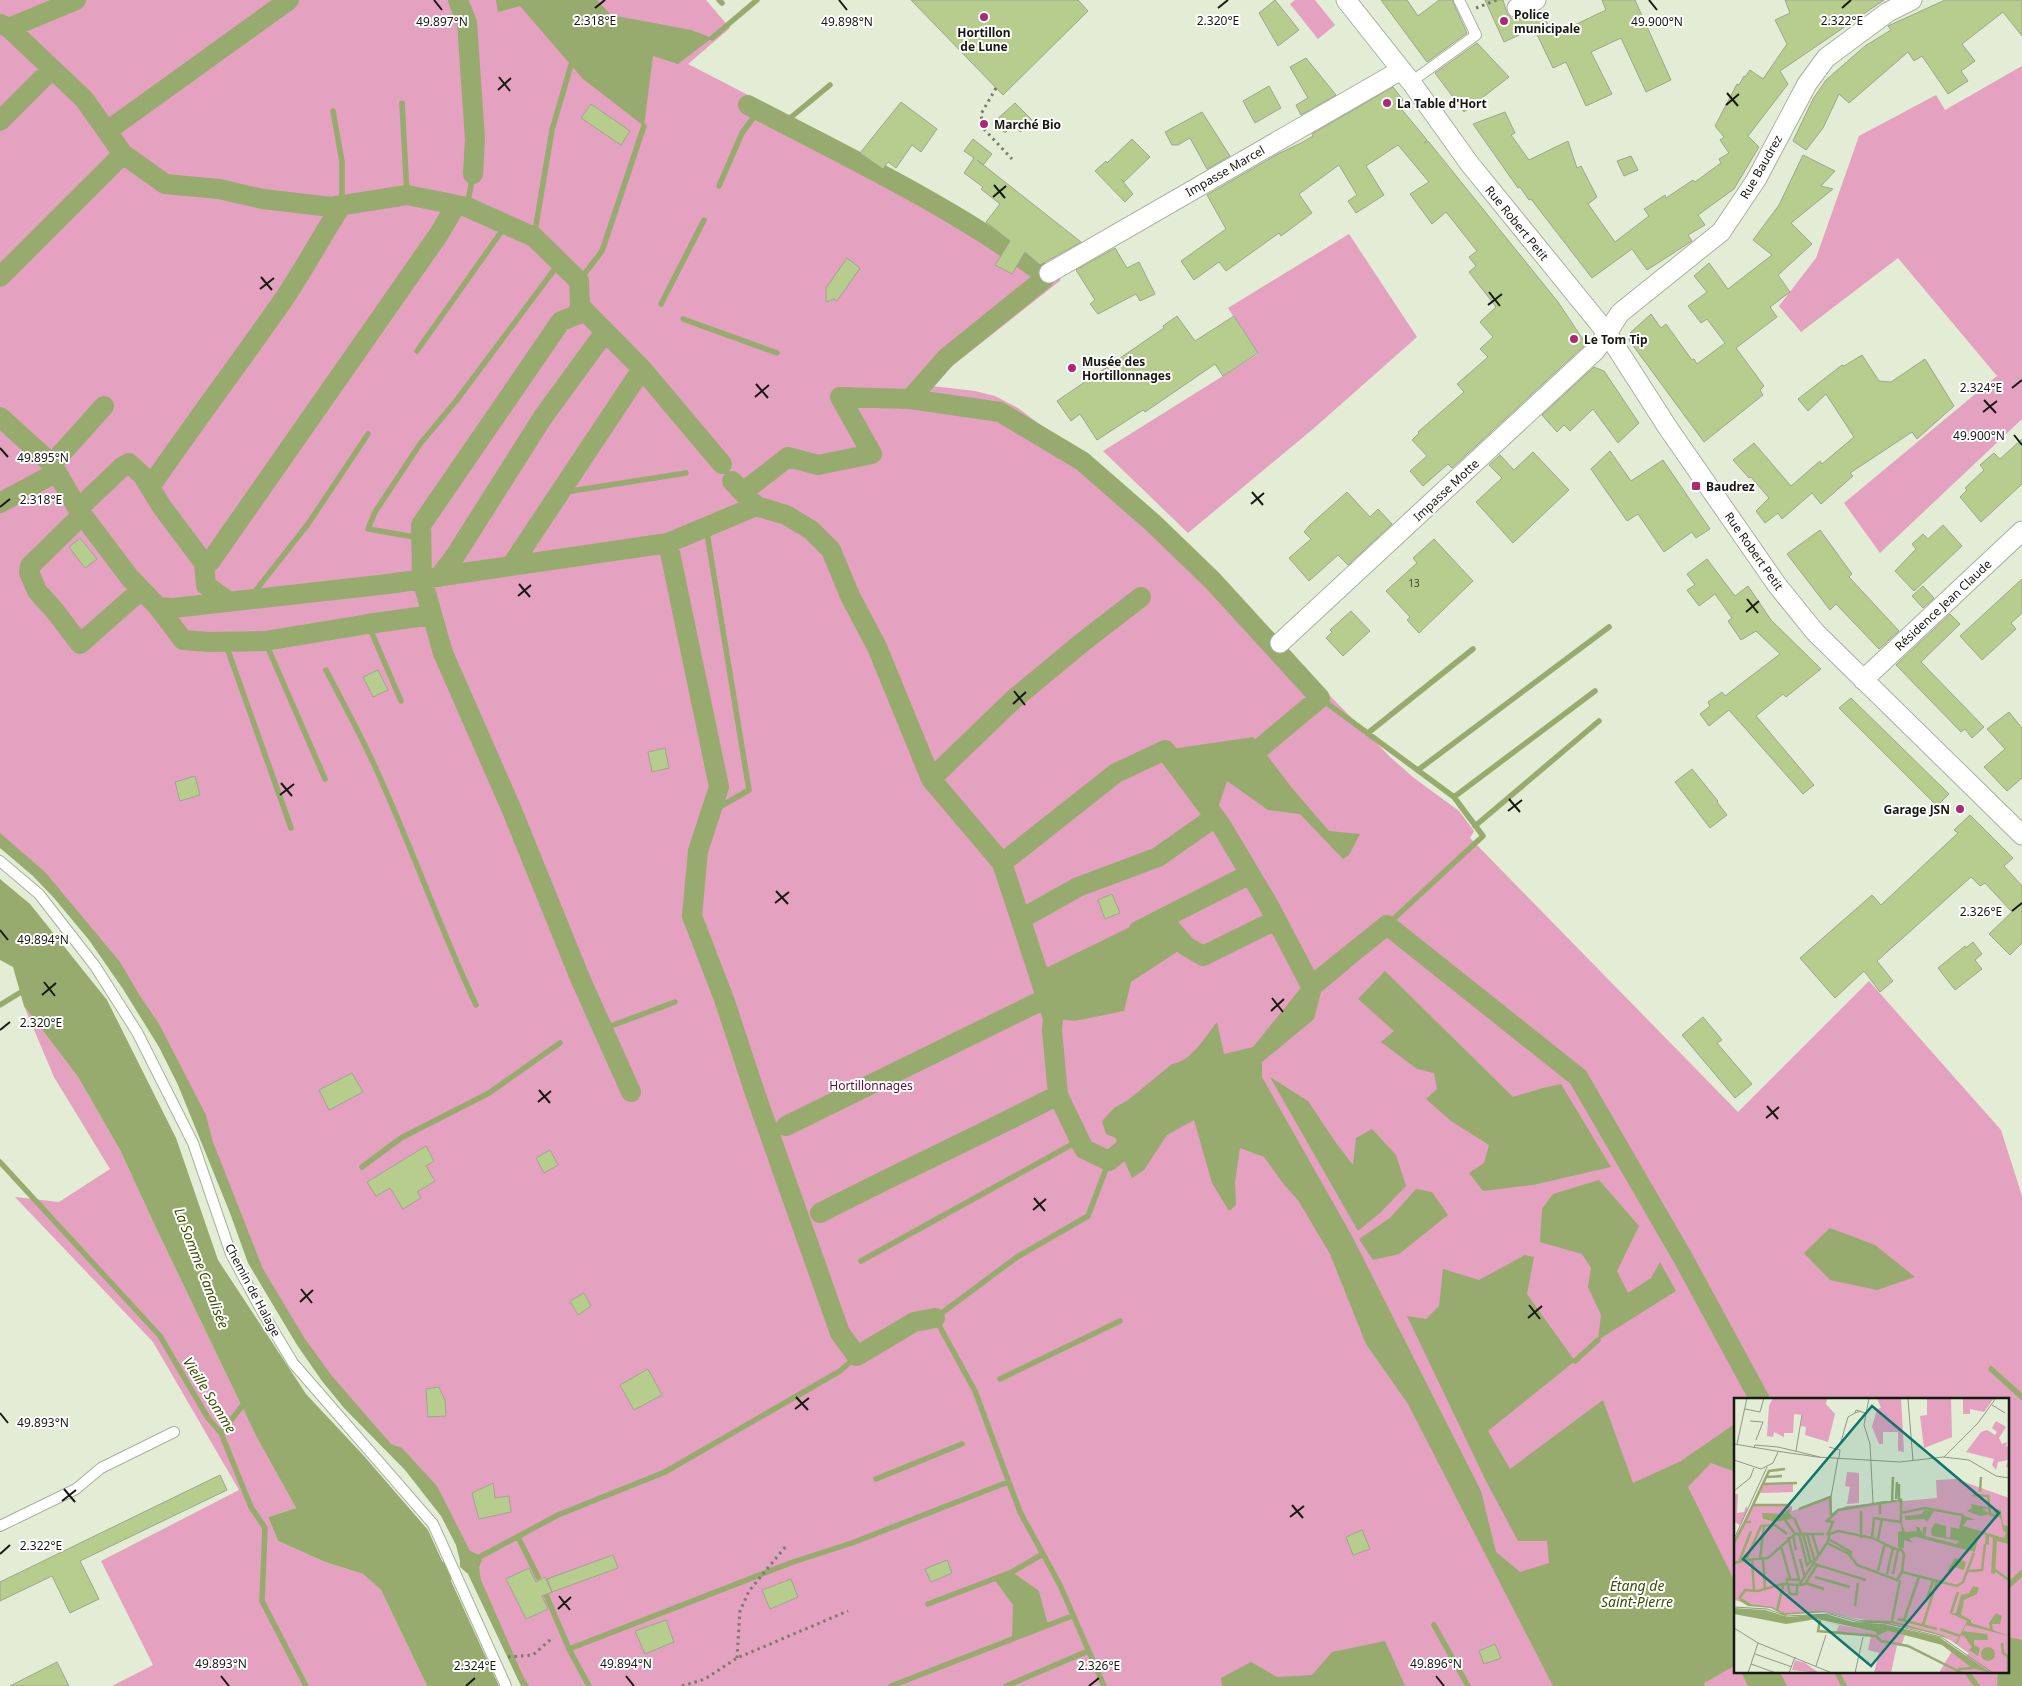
<svg xmlns="http://www.w3.org/2000/svg" width="2022" height="1686" font-family="'Noto Sans',sans-serif">
<style>
.green{fill:#e4a1c0;fill-rule:evenodd}
.water{fill:#96ab6d}
.lines{fill:none;stroke-linecap:round;stroke-linejoin:round}
.stream{stroke:#96ab6d;stroke-width:5.5}
.canal{stroke:#96ab6d;stroke-width:20}
.building{fill:#b7cd8e;stroke:#9da68f}
.lane-casing{stroke:#a9b29b;stroke-width:12}
.street-casing{stroke:#a9b29b;stroke-width:21}
.path{stroke:#777d6d;stroke-width:3;stroke-dasharray:2.5 4;stroke-linecap:butt}
.lane{stroke:#fff;stroke-width:10}
.street{stroke:#fff;stroke-width:19}
.ticks{fill:none;stroke:#171a12;stroke-width:2}
.poi-dot{fill:#ac2a75;stroke:#fff;stroke-width:2}
.labels{text-anchor:middle;dominant-baseline:central;stroke-width:4;stroke-linejoin:round;paint-order:stroke}
.number-label{font-size:10px;fill:#3f4731}
.poi-label{font-size:12px;font-weight:bold;fill:#171a12;stroke:#fff;text-anchor:start}
.street-label{font-size:12px;fill:#171a12;stroke:#fff}
.park-label{font-size:12px;fill:#5c0e3b;stroke:#fff}
.water-label{font-size:14px;font-style:italic;fill:#3c4e05;stroke:#fff}
.inset-river{fill:none;stroke:#96ab6d;stroke-width:2.5}
.inset-road{fill:none;stroke:#919886;stroke-width:1}
.view{fill:#0f766e;fill-opacity:0.15;stroke:#0f766e;stroke-width:2.5}
.inset-edge{fill:none;stroke:#171a12;stroke-width:2.5}
.ticks-label{font-size:12px;text-anchor:middle;fill:#171a12;stroke:#fff;stroke-width:4;stroke-linejoin:round;paint-order:stroke}
</style>
<rect width="100%" height="100%" fill="#e3ecd4"/>
<path class="green" d="M0 0H706L730 28 688 64C762 102 836 141 909 181 963 211 1016 239 1061 280L937 378 932 386 975 391 995 396 1018 408 1079 454 1152 521 1288 653 1390 757 1414 778 1459 811 1474 831 1470 838 1738 1112 1869 981 2001 1130 2022 1196V1686H524L441 1504 344 1405 247 1256 196 1115 154 1031 79 920 0 843ZM1736 1400H2008V1672H1736Z
M1295 0H1315L1335 25 1318 39 1290 4Z
M2022 66V419L1880 553 1844 503 1997 376 1898 258 1801 332 1779 306 1816 258 1859 136 1936 95 1945 110Z
M1349 234 1417 337 1313 429 1188 533 1103 451 1258 354 1228 308Z
M24 1006 78 1077 120 1150 156 1228 256 1436 296 1508 268 1517 278 1541 325 1562 363 1574 381 1590 427 1686H112L153 1665 101 1561 239 1490 153 1342 15 1197 59 1202 110 1169 54 1077Z"/>
<path class="water" d="M496 0H597L611 15 691 30 712 38 678 64 653 56 644 126 583 79 520 6 498 12Z
M1253 737 1292 788 1329 831 1360 834 1349 855 1343 859 1300 814 1268 810 1227 781 1215 817 1165 750Z
M0 833 45 872 120 962 140 996 159 1024 206 1115 213 1142 263 1269 305 1339 332 1376 391 1444 402 1448 437 1486 470 1551 479 1555 482 1560 479 1568 481 1580 523 1676 529 1686H521L468 1574 460 1567V1561L456 1545 441 1516 405 1470 344 1408 322 1381 297 1345 248 1263 230 1213 178 1085 159 1047 123 989 89 940 54 898 33 876 0 848Z
M0 879 30 904 107 1000 176 1138 218 1260 306 1394 364 1456 428 1530 442 1561 448 1566 451 1575V1581L499 1686H427L381 1590 363 1574 325 1562 278 1541 268 1517 296 1508 256 1436 156 1228 120 1150 78 1077 24 1006 13 967 0 960Z
M1161 912 1162 919 1186 946 1131 982 1124 1011 1074 1021 1053 1018 1042 980 1044 969Z
M1337 953 1350 968 1321 992 1314 1019 1262 1062V1077L1352 1236 1481 1491 1496 1552 1520 1572 1549 1563 1547 1541H1518L1486 1481 1407 1316 1426 1319 1439 1306 1443 1269 1479 1280 1525 1255 1534 1257 1527 1294 1575 1361 1488 1431 1510 1469 1603 1400 1633 1483 1681 1461 1736 1423V1472L1711 1463 1688 1487 1736 1584V1665L1704 1683 1705 1686H1553L1408 1404 1366 1344 1330 1254 1298 1200 1285 1186 1264 1157 1240 1148 1235 1182 1236 1205 1229 1211 1212 1183 1194 1120 1167 1135 1144 1170 1132 1178 1118 1147 1116 1138 1106 1134 1102 1121 1114 1108 1128 1100 1172 1064C1192 1061 1205 1037 1217 1022L1224 1054 1253 1047 1304 984Z
M1385 971 1513 1097 1543 1088 1561 1084 1611 1167 1533 1185 1483 1191 1469 1173 1484 1163 1489 1145 1451 1121 1426 1099 1437 1089 1434 1073 1417 1069 1381 1042 1394 1031 1358 999Z
M1270 1077 1308 1101 1336 1143 1353 1165 1356 1138 1372 1129 1396 1155 1406 1186 1381 1212 1358 1231Z
M1599 1180 1639 1226 1617 1271 1628 1293 1651 1278 1660 1262 1676 1291 1598 1340 1601 1315 1588 1287 1591 1268 1582 1254 1540 1242 1542 1209 1553 1194Z
M1416 1189 1432 1192 1448 1215 1399 1254 1373 1260 1359 1239 1390 1218Z
M1830 1228 1875 1245 1915 1277 1877 1290 1830 1280 1804 1253Z
M1012 1572 1039 1591 1048 1625 1012 1640 1013 1605 994 1579Z
M2008 1637 2022 1640V1686H1997L1998 1672H2008Z
M1385 1641 1405 1686H1222L1221 1678 1251 1662 1277 1677 1312 1675 1332 1652Z
M1741 1672H1780L1787 1686H1748Z"/>
<g class="lines">
<path class="stream" d="M719 0 722 3
M712 38 757 0
M402 103 407 195
M333 111 342 162V205
M784 123 830 85
M719 186 742 133 759 110
M467 207 473 174
M534 237 552 130 571 65
M579 281 602 251 644 126
M661 304 704 220
M683 319 777 353
M417 351 506 225
M722 464 732 481
M559 493 686 473
M706 527 749 790 711 812
M421 538 368 529 375 512 420 444 456 401 560 262
M249 599 308 524 368 434
M368 624 401 701
M265 641 325 779
M225 642 291 828
M326 670C341 699 357 728 371 758 409 839 438 924 476 1005
M1320 698 1454 797 1483 836 1387 925
M1368 733 1473 649
M1418 770 1609 627
M1454 797 1595 691
M1475 826 1599 721
M0 1005 26 989
M603 1029 675 1002
M0 1162 160 1336 208 1418 221 1433 251 1507 265 1528 262 1601 306 1686
M362 1167 401 1138 489 1093 560 1043
M861 1261 1080 1140
M1575 1361 1598 1340
M1991 1369 2022 1397
M1000 1379 1120 1321
M221 1433 246 1401
M876 1479 962 1444
M518 1537 538 1577
M474 1560 558 1515 665 1472 840 1371 857 1356
M2008 1586 2022 1573
M544 1590 569 1649 589 1686
M928 1604 1012 1572 1043 1554
M1434 1625 1468 1686
M569 1649 793 1562 852 1543 1008 1482
M1837 1672 1844 1686
M1967 1672 1977 1686
M891 1686 1072 1616
M1006 1686 1088 1651
M1104 1686 1060 1585 1020 1512 975 1391 935 1318 1017 1257 1088 1216 1109 1161"/>
<path class="canal" d="M458 0 467 23 475 139 473 174
M0 24 9 28 76 0
M9 28 84 99 123 154 165 184 219 189 263 199 331 207 407 195 467 207 534 237 579 281 580 306 642 369 722 464
M748 105C849 158 953 207 1045 275L1044 279 946 358 910 399
M0 121 52 69
M107 131 289 0
M0 277 123 154
M580 306 577 315 561 321 421 525 422 579 443 653 511 808 580 978 631 1092
M0 417 52 464 78 509 130 578 158 607 173 608 388 584 668 543 756 506 732 481
M52 464 104 406
M150 487C192 426 237 366 279 306 302 274 320 238 342 205
M743 492 788 457 818 465 872 454 840 397 910 399 1000 412 1082 461 1153 523 1213 581 1320 698 1241 764
M0 503 57 472
M756 506 786 515 811 530 831 550 850 596 877 647 931 779 1002 863 1116 773 1165 750 1221 825 1268 904 1311 986 1387 925 1578 1077 1683 1258 1760 1400
M78 509 122 467 129 463 143 476 162 507 204 563 206 585 229 602
M82 515 30 566 29 572 37 591 55 611 80 644 141 590
M668 543 719 787 698 851 692 916 724 999 755 1093 840 1333 857 1356 914 1322 935 1318
M204 563 210 562 439 234 456 205
M511 566 642 369
M439 577 455 556 543 417 605 332
M158 607 183 640 210 642 265 641 368 624 432 615
M931 779 1014 699 1084 641 1141 597
M1002 863 1053 1018 1052 1030 1058 1095 1084 1149 1109 1161 1140 1136
M1021 919 1078 887 1158 857 1215 817
M1162 919 1186 946 1203 956 1276 920
M1138 931 1250 874
M786 1126 1047 998
M820 1213C899 1172 979 1136 1058 1095"/>
</g>
<path class="building" d="M911 0H1078L1088 11 1003 95Z
M1275 0 1299 30 1278 46 1259 13Z
M1381 0H1407L1418 16 1439 0H1452L1467 33 1427 62Z
M1485 0H1503L1507 13 1513 20 1521 18 1541 10 1551 31 1560 26 1562 31 1606 10 1602 0H1635L1671 80 1646 92 1621 38 1591 52 1612 94 1586 106 1566 62 1553 68 1534 28 1504 42Z
M1785 0H1884L1780 71 1788 84 1748 136 1759 147 1734 189 1698 215 1705 225 1688 235 1692 241 1647 270 1632 249 1592 278 1531 199 1529 200 1520 187 1518 188 1473 124 1505 112 1515 133 1511 135 1529 160 1568 141 1577 168 1581 166 1597 197 1588 204 1615 242 1649 216 1644 209 1665 195 1666 198 1693 180 1695 182 1721 163 1719 159 1729 153 1720 140 1724 137 1715 126 1737 84 1739 85 1744 76 1745 77 1750 70 1763 79 1787 44 1775 20 1790 13Z
M1945 0H2022V36L2003 12 1962 44 1975 61 1961 71 1968 81 1948 94 1922 56 1914 61 1908 52 1849 103 1839 94 1823 128 1806 150 1793 141 1813 99 1826 80 1865 46 1891 30 1888 26Z
M1477 43 1509 77 1464 112 1435 73Z
M1306 58 1336 95 1301 115 1296 105 1308 98 1290 67Z
M1269 86 1281 108 1255 123 1243 101Z
M1393 87 1403 100 1398 105 1427 140 1424 143 1428 141 1558 302 1586 344 1452 468 1448 464 1423 486 1410 471 1427 456 1412 440 1419 433 1418 432 1464 392 1457 384 1488 357 1480 349 1493 337 1480 322 1496 307 1469 272 1476 266 1469 257 1477 251 1446 212 1432 224 1410 194 1429 182 1398 145 1366 166 1384 195 1356 213 1348 201 1357 195 1339 165 1299 194 1312 213 1281 236 1279 233 1226 271 1219 262 1194 280 1181 261 1226 229 1207 195 1278 154 1301 143 1313 136 1312 134Z
M901 102 937 129 921 152 912 145 896 168 888 162 883 169 860 153Z
M1015 103 1034 122 1020 132 1013 125 1005 133 994 122Z
M591 104 630 131 621 145 581 118Z
M1202 112 1230 156 1207 169 1190 138 1178 145H1172L1165 132Z
M973 139 992 154 983 165 977 160 1081 242 1040 265 1025 252 1012 274 995 265 1010 241 986 222 1000 204 981 189 983 187 964 173 974 158 964 151Z
M1132 139 1150 157 1124 182 1121 179 1133 194 1125 202 1095 171 1106 161 1107 163Z
M1803 155 1835 171 1821 186 1833 189 1791 223 1812 244 1778 275 1790 292 1770 307 1777 317 1736 348 1764 386 1760 390 1763 395 1704 442 1629 340 1630 333 1651 314 1661 328 1666 324 1692 360 1694 359 1697 364 1725 343 1707 319 1701 323 1688 306 1707 292 1694 276 1709 263 1728 289 1772 255 1753 240 1779 205Z
M1631 156 1638 170 1624 176 1617 161Z
M1115 248 1127 268 1139 262 1155 294 1140 301 1136 294 1098 314 1090 304 1095 300 1076 270Z
M847 258 860 268 837 301 834 299 826 302V288Z
M1177 316 1195 341 1234 316 1258 353 1223 376 1215 364 1145 412 1143 410 1097 440 1080 414 1071 421 1057 401 1164 328 1163 326Z
M1862 355 1879 381 1891 382 1925 359 1954 406 1917 439 1912 432 1850 473 1853 476 1821 504 1812 493 1782 519 1778 513 1765 523 1756 511 1769 498 1751 477 1749 478 1733 460 1754 443 1791 486 1820 461 1822 464 1854 437 1826 394 1808 411 1798 399 1842 365 1844 366Z
M1594 367 1604 371 1639 423 1618 443 1593 409 1570 431 1564 425 1557 432 1542 415Z
M2022 439V484L1981 522 1960 497 1967 490 1965 488 1984 470 1980 465 1994 453 2000 459Z
M1610 451 1631 481 1663 460 1710 529 1696 538 1692 532 1664 552 1638 514 1627 521 1591 469Z
M1533 452 1569 490 1513 543 1476 502 1502 478 1489 465 1500 455 1514 470Z
M1347 492 1370 517 1378 509 1392 524 1348 565 1338 555 1309 581 1289 558 1311 539 1304 532 1310 525Z
M1943 525 1962 546 1914 591 1895 571 1916 549 1912 544 1923 534 1928 539Z
M1820 530 1852 574 1849 577 1899 631 1879 649 1836 604 1830 610 1787 554Z
M80 538 97 559 85 568 69 547Z
M1434 539 1473 581 1419 633 1407 620 1410 617 1386 591 1417 563 1413 558Z
M1707 559 1735 596 1748 586 1771 620 1821 669 1786 697 1783 694 1756 716 1814 785 1803 794 1729 710 1709 726 1700 714 1710 706 1708 702 1722 692 1725 696 1780 654 1756 631 1741 640 1728 621 1732 618 1715 594 1699 606 1687 590 1695 585 1687 574Z
M2022 579V613L2011 623 2016 629 1982 660 1960 636Z
M1923 586 1934 598 1923 608 1912 596Z
M1351 611 1370 631 1343 656 1326 638 1332 632 1330 630Z
M1950 614 1960 624 1921 662 1984 727 1972 738 1965 729 1961 732 1896 665Z
M378 670 388 690 373 697 363 677Z
M1851 698 1949 794 1937 806 1839 708Z
M2009 712 2022 728V778L2007 791 1984 767 2005 749 1987 729Z
M665 748 669 768 652 772 648 752Z
M1692 769 1718 801 1717 802 1727 815 1710 828 1675 782Z
M195 776 200 795 180 801 175 782Z
M1970 815 2013 858 2004 866 2022 886V943L2010 955 1989 934 2012 912 1985 883 1980 886 1971 877 1877 961 1893 981 1880 992 1864 971 1835 998 1800 958 1872 895 1881 905 1958 833 1954 830Z
M1112 894 1120 913 1105 919 1098 900Z
M1973 942 1982 954 1975 960 1982 969 1955 990 1938 968 1965 946 1966 948Z
M1703 1017 1722 1040 1717 1043 1752 1084 1735 1098 1682 1035Z
M352 1073 363 1092 329 1110 319 1090Z
M426 1146 434 1161 426 1166 435 1181 417 1192 421 1198 403 1209 390 1188 376 1196 367 1182Z
M550 1150 558 1165 544 1173 536 1158Z
M584 1293 591 1306 578 1315 570 1301Z
M648 1369 662 1395 634 1410 620 1385Z
M439 1387 445 1400 446 1416 428 1417 426 1389Z
M220 1475 227 1490 80 1561 99 1599 70 1613 52 1576 0 1601V1582Z
M493 1483 495 1498 509 1496 511 1512 479 1519 472 1493Z
M1362 1530 1370 1549 1353 1555 1346 1537Z
M613 1555 618 1568 552 1592 547 1579Z
M947 1560 952 1573 931 1582 925 1569Z
M529 1568 536 1582 545 1577 552 1592 542 1596 548 1609 526 1619 506 1579Z
M791 1579 798 1597 770 1609 762 1590Z
M666 1620 674 1642 645 1654 635 1631Z
M1495 1644 1501 1658 1484 1664 1479 1651Z
M57 1662 69 1686H10Z"/>
<g class="lines">
<defs>
<path id="lane" d="M1411 82 1476 35 1459 0
M0 861 39 894 95 966 137 1032 193 1143 231 1254 263 1313 293 1363 433 1524 506 1686
M0 1526 76 1489 101 1468 174 1432"/>
<path id="street" d="M1346 0 1411 82 1469 163 1607 333 1668 428 1777 585 1815 632 2022 835
M1517 8 1536 0
M1049 273 1401 70
M1280 643 1596 350 1620 313 1721 232 1756 180 1807 84 1826 58 1888 12 1912 0
M1863 680 2022 531"/>
</defs>
<use href="#lane" class="lane-casing"/>
<use href="#street" class="street-casing"/>
<path class="path" d="M1476 8 1497 0
M996 88 981 114 983 128 1012 159
M508 1657 533 1655 551 1639
M737 1658 740 1611 749 1591 786 1546
M682 1686 705 1679 737 1658 848 1611"/>
<use href="#lane" class="lane"/>
<use href="#street" class="street"/>
</g>
<path class="ticks" d="M434 0 442 10M839 0 847 10M1649 0 1657 10M595 8 605 0M1218 8 1228 0M1842 8 1851 0M499 77 510 91M498 90 511 78M1727 93 1738 106M1726 105 1739 94M994 185 1005 198M993 197 1006 186M261 277 272 290M260 289 274 278M1489 292 1500 306M1488 305 1502 294M756 384 768 398M2012 388 2022 380M755 397 769 385M1984 400 1996 413M1983 412 1997 401M2014 435 2022 445M0 448 8 457M1252 492 1263 505M1251 504 1264 493M0 507 10 499M519 584 530 597M518 596 531 585M1747 599 1758 613M1746 612 1759 601M1014 691 1025 705M1013 704 1026 692M281 783 292 796M280 795 294 784M1509 799 1520 812M1508 811 1522 800M776 891 788 904M775 903 789 892M2012 911 2022 903M0 930 8 940M44 982 55 996M42 995 56 983M1272 998 1283 1012M1271 1011 1284 999M0 1030 10 1022M539 1090 550 1103M538 1102 551 1091M1767 1106 1778 1119M1766 1118 1779 1107M1034 1198 1045 1211M1033 1210 1046 1199M301 1289 312 1303M300 1302 313 1290M1529 1305 1540 1319M1528 1318 1542 1306M796 1397 808 1410M795 1409 809 1398M0 1413 8 1423M64 1489 75 1502M62 1501 76 1490M1292 1505 1303 1518M1290 1517 1304 1506M0 1554 10 1545M559 1596 570 1610M558 1609 571 1597M221 1676 229 1686M626 1676 634 1686M1436 1676 1444 1686M466 1686 475 1678M1089 1686 1099 1678"/>
<g class="poi-dot">
<circle cx="984" cy="17" r="5"/>
<circle cx="1504" cy="21" r="5"/>
<circle cx="1387" cy="103" r="5"/>
<circle cx="984" cy="124" r="5"/>
<circle cx="1574" cy="339" r="5"/>
<circle cx="1072" cy="368" r="5"/>
<rect x="1691" y="481" width="10" height="10" rx="2.5"/>
<circle cx="1960" cy="809" r="5"/>
</g>
<g class="labels">
<g class="number-label">
<text x="1414" y="583">13</text>
</g>
<g class="poi-label">
<text x="1514" y="14">Police<tspan x="1514" dy="14">municipale</tspan></text>
<text x="984" y="32" text-anchor="middle">Hortillon<tspan x="984" dy="14">de Lune</tspan></text>
<text x="1397" y="103">La Table d'Hort</text>
<text x="994" y="124">Marché Bio</text>
<text x="1584" y="339">Le Tom Tip</text>
<text x="1082" y="361">Musée des<tspan x="1082" dy="14">Hortillonnages</tspan></text>
<text x="1706" y="486">Baudrez</text>
<text x="1950" y="809" text-anchor="end">Garage JSN</text>
</g>
<g class="street-label">
<text transform="translate(1761 167) rotate(-60)">Rue Baudrez</text>
<text transform="translate(1225 171) rotate(-30)">Impasse Marcel</text>
<text transform="translate(1517 223) rotate(51)">Rue Robert Petit</text>
<text transform="translate(1446 490) rotate(-43)">Impasse Motte</text>
<text transform="translate(1754 551) rotate(55)">Rue Robert Petit</text>
<text transform="translate(1943 605) rotate(-43)">Résidence Jean Claude</text>
<text transform="translate(253 1290) rotate(62)">Chemin de Halage</text>
</g>
<g class="park-label">
<text x="871" y="1085">Hortillonnages</text>
</g>
<g class="water-label">
<text transform="translate(202 1268) rotate(69)">La Somme Canalisée</text>
<text transform="translate(210 1395) rotate(58)">Vieille Somme</text>
<text x="1637" y="1585">Étang de<tspan x="1637" dy="16">Saint-Pierre</tspan></text>
</g>
</g>
<g transform="translate(1734 1398)">
<rect width="275" height="275" fill="#e3ecd4"/>
<path d="M39 0H93L92 6 101 16 94 44 71 37 72 29 67 28 68 17 60 16 59 35H50V39L40 34 39 39 33 38 35 8ZM143 0H167L170 54 164 53V34H149V46H145L138 29 143 11 147 10ZM193 0H217L218 39 190 50 186 18 193 17ZM229 0H260L250 14 236 11V16H229ZM262 23 272 29 265 40 268 46 273 44 272 48 275 50V70L272 69 274 62 264 64 262 72 258 67 260 61 232 54 247 34 253 32 261 37 263 34 258 30ZM113 74 125 75V105L113 106 116 89 111 88ZM222 81 275 100V275H205L218 253 229 261 235 255 209 237 89 214 50 216 37 210 0 202V142L18 107 58 108V113L98 99V115L112 108 203 100 202 82ZM59 86V94L26 95 29 87ZM0 96H4L3 115 10 114 12 108 14 112 6 127 0 124ZM87 223 142 234 143 238 154 233 171 237 167 248 163 247 157 275H140L145 255 134 252 137 237 101 236 105 227ZM61 262 71 265 85 275 58 272Z" fill="#e4a1c0"/>
<path d="M237 106 257 110 248 111 256 116 246 118 233 113 238 110ZM57 110 55 115 60 120 42 124 29 121 28 115 49 116ZM262 111 267 112 269 127 274 128 275 146 263 143 261 176 257 175 259 140 255 138V147L251 146 252 137 245 135 241 154 182 139 175 140 179 145 170 142V150L164 149V134L168 133 166 120 171 134 183 133 182 129H185L189 136V129H193L191 138 222 146 226 143 198 138 197 132 201 125 212 128V139L216 140 217 129 225 131 228 117 242 122H233L229 128 270 140 272 135 269 132 267 121 260 114ZM190 112 200 113 193 124 190 121 171 122V118L188 116ZM221 160 232 164 230 172 220 169 216 177 214 172ZM239 188 245 190 243 196 230 202 227 217 237 222V225L256 231 255 225 262 215 268 218 266 226H258L259 232 275 238 232 227 229 233 253 236 254 242H240V247L246 250 244 258 235 252 238 249 230 238 227 237 223 246 262 275 217 242 204 237 158 225 130 224 92 214 50 217 37 210 14 208 6 203 7 200 17 206 38 209 50 215 90 213 126 222 158 223 209 237 222 245 233 223 216 215H222L227 197 235 195ZM0 210 31 212 54 219 92 216 119 224 150 226 205 239 257 275 238 270 208 247 182 240 154 233 143 238 142 234 83 221 52 226 0 216ZM247 256a7 7 0 1 1 14 0a7 7 0 1 1-14 0Z" fill="#96ab6d"/>
<path class="inset-river" d="M33 79 48 78M30 86 63 85M165 86V102M246 94 247 79M239 97 254 98 256 116 264 119M162 101 163 84M158 103 159 79M146 105 167 102V115M19 107H55M65 111 96 99 97 117M127 113V140M60 120 67 135M51 122 61 136M11 124 35 73 51 71M65 135 73 167 77 163M69 136 76 162 80 166 132 182M73 136 81 164M78 136 85 158M94 136 99 124 93 123 104 112 146 105V116M96 136 104 133 138 140 140 120 167 124V115L191 110 228 117 229 120M59 137 62 152M54 139 65 181M139 140 159 150 165 152 168 148M94 141 117 154 116 159M144 141 148 121M0 145 11 124H17M93 145 115 156 123 167 163 182 168 174M47 148 56 180M167 151 170 156 168 174 223 188 229 184 240 155M18 161 20 192M26 161 30 127M29 161 31 191M66 161 71 180M12 162 34 160 61 136H90M5 164 17 133M0 165 12 162 27 128 41 127 53 136M261 172 275 182M144 173 151 145M234 173 248 172 251 146M153 176 159 150M159 176 164 152M81 179 116 189M72 185 90 191M53 187V181L66 182M54 187 56 196H63V188M66 187 71 186 83 167M5 201 11 192 24 193 48 186 65 187 93 145 96 136H92M193 201 199 183M121 208 124 185M43 213 49 187M217 215 224 194M164 221 203 231M86 222 84 233 142 238 147 243 174 248 228 275M170 222 185 179M158 223 166 182M189 227 203 183M206 231 226 238M268 245 269 255 275 259M274 258V275M224 271 239 270"/>
<path class="inset-road" d="M135 0 130 27 136 46 139 105M174 1 179 63M258 7 271 15M11 11 26 14 30 0M127 13 121 15 122 12 131 15M16 23 29 24 22 42M0 46 42 53M3 46 13 0M106 47 114 19 121 15M95 49 106 52 105 60M20 50 21 47 44 49 86 59M42 53 83 59 166 64 209 59 235 62 262 78 275 80M62 53 68 17M210 59 244 25 262 0M0 62 27 71 39 65 44 54M0 93 16 80 20 70M97 99 104 60M0 141 33 69M0 209 33 211 53 218 96 216 125 224 152 225 207 239 259 275M0 230 24 245 98 275M21 256 58 269M17 266 42 275M82 268 92 237M14 275 24 245M55 275 61 259M121 275 129 239"/>
<path class="view" d="M138 8 265 115 137 268 9 161Z"/>
<rect width="275" height="275" class="inset-edge"/>
</g>
<g class="ticks-label">
<text x="595" y="25">2.318°E</text>
<text x="1218" y="25">2.320°E</text>
<text x="1842" y="25">2.322°E</text>
<text x="442" y="26">49.897°N</text>
<text x="847" y="26">49.898°N</text>
<text x="1657" y="26">49.900°N</text>
<text x="1981" y="392">2.324°E</text>
<text x="1979" y="440">49.900°N</text>
<text x="43" y="462">49.895°N</text>
<text x="41" y="504">2.318°E</text>
<text x="1981" y="916">2.326°E</text>
<text x="43" y="944">49.894°N</text>
<text x="41" y="1027">2.320°E</text>
<text x="43" y="1427">49.893°N</text>
<text x="41" y="1550">2.322°E</text>
<text x="221" y="1668">49.893°N</text>
<text x="626" y="1668">49.894°N</text>
<text x="1436" y="1668">49.896°N</text>
<text x="475" y="1670">2.324°E</text>
<text x="1099" y="1670">2.326°E</text>
</g>
</svg>
